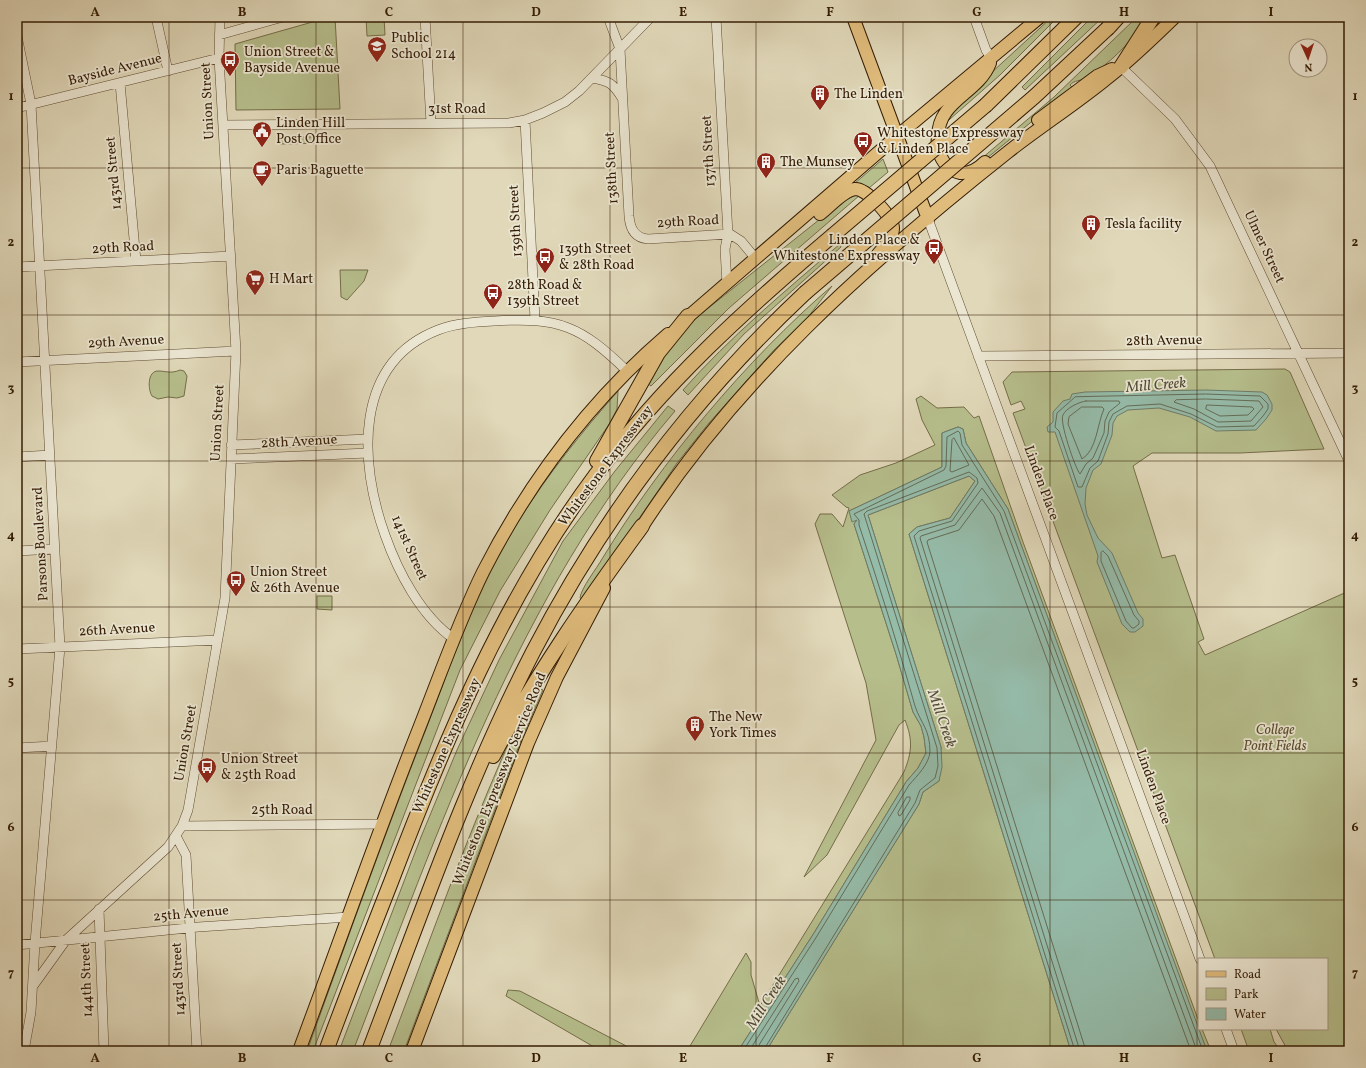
<svg xmlns="http://www.w3.org/2000/svg" width="1366" height="1068" font-family="Vollkorn,serif">
<style>
.green{fill:#b6be8c;stroke:#756d48}
.water{fill:#95bba9;stroke:#6e7b67}
.lines{fill:none;stroke-linecap:round;stroke-linejoin:round}
.shore{stroke:#646c56;stroke-width:1}
.minor-casing{stroke:#5f4b31;stroke-width:10}
.major-casing{stroke:#341c04;stroke-width:14}
.highway-casing{stroke:#341c04;stroke-width:16}
.minor{stroke:#ebe6d2;stroke-width:9}
.major{stroke:#e0bc7c;stroke-width:12}
.highway{stroke:#e0bc7c;stroke-width:14}
.highway-bridge-casing{stroke:#341c04;stroke-width:16;stroke-linecap:butt}
.highway-bridge{stroke:#e0bc7c;stroke-width:14}
.grid{fill:none;stroke:#341c04;stroke-width:1;stroke-opacity:0.55}
.labels{text-anchor:middle;dominant-baseline:central;stroke-width:3.5;stroke-linejoin:round;paint-order:stroke}
.poi-label{font-size:14px;fill:#341c04;stroke:#ebe6d2;text-anchor:start}
.street-label{font-size:14px;fill:#341c04;stroke:#ebe6d2}
.park-label{font-size:14px;font-style:italic;fill:#5b4d2d;stroke:#ebe6d2}
.water-label{font-size:15px;font-style:italic;fill:#514c36;stroke:#ebe6d2}
.neatline{fill:none;stroke:#341c04;stroke-width:1.5}
.grid-label{font-size:13px;text-anchor:middle;font-weight:bold;fill:#341c04}
</style>
<rect width="100%" height="100%" fill="#e0d8b9"/>
<filter id="stains"><feTurbulence type="fractalNoise" baseFrequency=".005" numOctaves="4"/><feColorMatrix values="0 0 0 0 .2 0 0 0 0 .09 0 0 0 0 .02 0 0 0 .5 -.17"/></filter>
<radialGradient id="worn" r=".72"><stop offset=".6" stop-color="#630" stop-opacity="0"/><stop offset="1" stop-color="#630" stop-opacity=".3"/></radialGradient>
<path class="green" d="M330 17H335L340 109 236 110 235 44Z
M366 17H384L385 35 367 36Z
M1052 17H1058L1000 75 941 127 954 107Z
M1092 17H1103L1025 90 1022 87Z
M1136 18 1143 24C1127 46 1110 63 1087 78 1081 81 1074 80 1070 85L1073 88 976 167 968 170 1054 97Z
M281 137H326V143L280 144Z
M883 159 888 172 869 188 855 183Z
M857 194 860 195 729 308 651 386 647 383 659 358 687 325 844 200Z
M840 244 841 247 744 334 688 395 683 390C730 337 785 291 840 244Z
M340 270H368L364 281 347 300 341 297Z
M832 286 808 317 774 350 709 423 677 463 586 596 582 599 580 598C581 588 597 568 602 559 661 462 746 360 832 286Z
M1285 369 1290 372 1324 449 1240 453H1152L1133 466 1162 558 1175 555 1204 639 1198 642 1205 655 1349 591V1051H1288L1276 1029H1327V959H1215L1013 413 1025 409 1021 401 1011 405 1003 382 1012 372Z
M180 370 184 371 187 376 184 396 177 398 168 397 158 399 152 396C148 390 147 371 158 371 166 371 171 374 180 370Z
M618 391 617 409 610 423 550 510 500 591 460 670 313 1051H307C346 943 384 836 426 729 453 658 479 585 519 520 548 474 582 432 618 391Z
M921 396 937 408 964 407 974 418 979 416 1023 542 1199 1022V1029H1202L1211 1051H1207L1192 1012 1008 509 966 443 963 429 958 427 942 433V467L849 511 858 519 854 524 896 654 913 712 921 726 924 737 926 753 918 768 906 782 814 933 738 1051H687L746 953 751 962V975L760 1006 904 772C912 752 913 740 905 720L899 725 827 855 804 877 876 740 866 683 815 524 820 514H832L843 527 849 508 846 507 832 495 860 475 896 463 935 445 922 420 916 399Z
M668 406 675 411C518 595 439 829 353 1051H339L421 837 457 750 499 660 563 541 615 471Z
M969 476 975 481 950 518 917 527 909 534 1071 1051H766L919 804 923 792 939 781 941 747 868 515Z
M317 596H332V610L317 609Z
M540 689 543 690 520 743 404 1051H388C421 964 452 877 488 791 502 759 518 715 540 689Z
M508 990 520 991 636 1051H601L506 996Z
M1241 1029H1270L1274 1042 1281 1051H1249Z"/>
<path class="water" d="M1206 390 1262 392 1267 395 1272 404V410L1266 419 1256 430 1216 431 1190 417 1159 408 1128 410 1117 416 1113 423 1112 435 1101 464 1093 470 1086 488 1085 504 1087 515 1098 538 1112 553 1138 613 1143 619V626L1135 632H1130L1122 624 1097 562 1098 556 1055 432H1048L1047 427 1053 422V412L1063 401 1070 399 1072 394 1085 392Z
M958 427 963 429 966 443 1008 509 1207 1051H1071L909 534 917 527 950 518 975 481 969 476 868 515 941 747 942 767 939 781 923 792 919 804 766 1051H738L814 933 906 782 918 768 926 753 924 737 921 726 913 712 896 654 854 524 857 520 852 522 849 511 942 467V433Z"/>
<g class="lines">
<path class="shore" d="M1206 394 1260 396 1268 404V409L1263 416 1254 426 1217 427 1191 414 1160 404 1127 406 1113 414 1109 422 1108 434 1098 461 1090 468 1082 487H1078L1059 431 1055 427 1057 413 1075 397Z
M1206 399 1259 401 1263 407 1251 421 1218 422 1194 409 1174 402 1176 400Z
M1086 401H1119L1120 403 1109 412 1105 421 1104 433 1093 458 1086 464 1080 474C1075 468 1059 421 1063 415 1066 408 1079 402 1086 401Z
M1207 405 1252 407 1254 409 1248 415 1220 416 1206 409Z
M1082 407H1102L1104 409C1097 424 1097 450 1082 459L1068 424 1069 417Z
M954 438 969 465 952 472 950 471 952 440Z
M1103 551 1108 556 1134 615 1139 621V624L1134 628H1132L1126 621 1101 561V553Z
M907 797H910V800L901 815 899 816 898 813Z
M743 1051 817 936 909 785C917 776 929 764 930 752 930 729 921 724 915 706 898 645 879 585 859 525V520L854 514 944 470 946 466 947 437 958 431 960 433 962 445 1004 511 1203 1051
M749 1051 795 979 798 978 799 981 759 1045 758 1051
M763 1051 915 803 920 790 935 778 938 766 937 748 864 514 867 511 969 472 977 478 978 483 952 521 919 531 914 536 1075 1051
M1080 1051 920 538 921 536 955 525 982 488 1000 513 1197 1051
M1086 1051 927 542 928 540 959 530 982 499 994 516 1191 1051"/>
<defs>
<path id="minor" d="M156 17 168 71
M425 17 431 123
M608 17 620 49 629 216C630 229 635 238 648 239L730 234 741 241 756 259
M716 17 728 234 725 249 727 284
M974 17 986 50 991 58
M219 35 283 17
M17 36 31 104 60 647 35 943 31 1012 24 1051
M1121 67 1175 119 1210 166 1349 461
M592 78C609 81 613 83 622 98
M120 83 136 261
M17 108 219 58
M525 120 535 320
M223 125 509 123 525 120 543 113 565 102 579 91 651 17
M928 219 1200 959
M17 267 231 256
M978 356 1349 353
M17 362 236 351
M231 445 368 439
M17 457 50 455
M231 459 368 453
M17 551 55 549
M454 639C421 616 398 572 385 535 359 463 353 363 438 330 456 323 476 322 495 321 559 317 581 326 627 371
M17 649 218 640
M17 748 52 746
M182 826 382 824
M176 836 186 855 197 1051
M99 909 104 1051
M17 945 198 927 349 917
M33 986 66 940 168 847 182 826 188 810 225 598 236 351 219 58 220 17
M1226 1029 1234 1051"/>
<path id="major" d="M853 17 928 219
M1038 120 1097 76 1112 69
M985 162C978 169 970 174 960 173 951 171 944 164 940 155 938 149 937 143 938 137 938 100 978 94 990 63
M820 214C830 207 842 191 855 189 866 188 893 217 893 228 893 238 884 247 878 254
M682 322 896 137 1040 17
M638 533C734 382 869 262 1008 152 1040 127 1074 105 1105 80 1130 61 1152 39 1175 17
M299 1051C338 946 375 840 416 736 438 681 457 625 483 572 529 482 591 400 668 334
M412 1051 528 743 557 677 604 588"/>
<path id="highway" d="M1108 28 1118 17
M1121 67 1153 17
M986 105 1076 17
M597 461 658 353 688 316
M493 756C536 674 588 600 642 526
M326 1051C347 994 369 938 391 882 445 740 504 598 595 476 663 384 746 309 832 236
M369 1051C420 917 467 780 533 652 603 517 694 397 805 293"/>
</defs>
<use href="#minor" class="minor-casing"/>
<use href="#major" class="major-casing"/>
<use href="#highway" class="highway-casing"/>
<use href="#minor" class="minor"/>
<use href="#major" class="major"/>
<use href="#highway" class="highway"/>
<defs>
<path id="highway-bridge" d="M832 236 986 105
M805 293 1034 97 1108 28"/>
</defs>
<use href="#highway-bridge" class="highway-bridge-casing"/>
<use href="#highway-bridge" class="highway-bridge"/>
</g>
<path class="grid" d="M169 17V1051M316 17V1051M463 17V1051M610 17V1051M756 17V1051M903 17V1051M1050 17V1051M1197 17V1051M17 168H1349M17 315H1349M17 461H1349M17 607H1349M17 753H1349M17 900H1349"/>
<defs>
<symbol id="school-pin" viewBox="-11 -11 22 30"><path d="M0 17L-7.5 6A9.5 9.5 0 1 1 7.5 6Z" fill="#8f2418" stroke="#ebe6d2"/><path d="M0-5L7-2L0 1L-7-2ZM-4 1L0 2.5L4 1V4Q0 6-4 4Z" fill="#fff"/></symbol>
<symbol id="bus-pin" viewBox="-11 -11 22 30"><path d="M0 17L-7.5 6A9.5 9.5 0 1 1 7.5 6Z" fill="#8f2418" stroke="#ebe6d2"/><path d="M-5-6H5V4H4V6H2V4H-2V6H-4V4H-5ZM-3.5-4V0h7V-4ZM-3.5 1.2v1.5H-2V1.2ZM2 1.2v1.5H3.5V1.2Z" fill="#fff"/></symbol>
<symbol id="building-pin" viewBox="-11 -11 22 30"><path d="M0 17L-7.5 6A9.5 9.5 0 1 1 7.5 6Z" fill="#8f2418" stroke="#ebe6d2"/><path d="M-4-6H4V6H1V3H-1V6H-4ZM-2.5-4.3h1.7v1.8h-1.7ZM.8-4.3h1.7v1.8H.8ZM-2.5-1h1.7V.8h-1.7ZM.8-1h1.7V.8H.8Z" fill="#fff"/></symbol>
<symbol id="civic-pin" viewBox="-11 -11 22 30"><path d="M0 17L-7.5 6A9.5 9.5 0 1 1 7.5 6Z" fill="#8f2418" stroke="#ebe6d2"/><path d="M-.6-6.5H3V-4.5H.6V-3L4-1V1h2V6H-6V1h2V-1L-.6-3ZM-1.2 2.5V6h2.4V2.5Z" fill="#fff"/></symbol>
<symbol id="cafe-pin" viewBox="-11 -11 22 30"><path d="M0 17L-7.5 6A9.5 9.5 0 1 1 7.5 6Z" fill="#8f2418" stroke="#ebe6d2"/><path d="M-5.5-4.5H6V0H3Q3 3.5 0 3.5H-2.5Q-5.5 3.5-5.5 0ZM3-3.2v2h1.7v-2ZM-6 4.5H4V6H-6Z" fill="#fff"/></symbol>
<symbol id="supermarket-pin" viewBox="-11 -11 22 30"><path d="M0 17L-7.5 6A9.5 9.5 0 1 1 7.5 6Z" fill="#8f2418" stroke="#ebe6d2"/><path d="M-6-5.5h2.5l.6 2H6L4.5 2H-2.5L-4.4-4H-6ZM-1.5 3.2a1.3 1.3 0 1 0 .1 0ZM3 3.2a1.3 1.3 0 1 0 .1 0Z" fill="#fff"/></symbol>
</defs>
<g fill-rule="evenodd">
<use href="#school-pin" x="366" y="35" width="22" height="30"/>
<use href="#bus-pin" x="219" y="49" width="22" height="30"/>
<use href="#building-pin" x="809" y="83" width="22" height="30"/>
<use href="#civic-pin" x="251" y="120" width="22" height="30"/>
<use href="#bus-pin" x="852" y="130" width="22" height="30"/>
<use href="#building-pin" x="755" y="151" width="22" height="30"/>
<use href="#cafe-pin" x="251" y="159" width="22" height="30"/>
<use href="#building-pin" x="1080" y="213" width="22" height="30"/>
<use href="#bus-pin" x="923" y="237" width="22" height="30"/>
<use href="#bus-pin" x="534" y="246" width="22" height="30"/>
<use href="#supermarket-pin" x="244" y="268" width="22" height="30"/>
<use href="#bus-pin" x="482" y="282" width="22" height="30"/>
<use href="#bus-pin" x="225" y="569" width="22" height="30"/>
<use href="#building-pin" x="684" y="714" width="22" height="30"/>
<use href="#bus-pin" x="196" y="756" width="22" height="30"/>
</g>
<g class="labels">
<g class="poi-label">
<text x="391" y="38">Public<tspan x="391" dy="16">School 214</tspan></text>
<text x="244" y="52">Union Street &amp;<tspan x="244" dy="16">Bayside Avenue</tspan></text>
<text x="834" y="94">The Linden</text>
<text x="276" y="123">Linden Hill<tspan x="276" dy="16">Post Office</tspan></text>
<text x="877" y="133">Whitestone Expressway<tspan x="877" dy="16">&amp; Linden Place</tspan></text>
<text x="780" y="162">The Munsey</text>
<text x="276" y="170">Paris Baguette</text>
<text x="1105" y="224">Tesla facility</text>
<text x="920" y="240" text-anchor="end">Linden Place &amp;<tspan x="920" dy="16">Whitestone Expressway</tspan></text>
<text x="559" y="249">139th Street<tspan x="559" dy="16">&amp; 28th Road</tspan></text>
<text x="269" y="279">H Mart</text>
<text x="507" y="285">28th Road &amp;<tspan x="507" dy="16">139th Street</tspan></text>
<text x="250" y="572">Union Street<tspan x="250" dy="16">&amp; 26th Avenue</tspan></text>
<text x="709" y="717">The New<tspan x="709" dy="16">York Times</tspan></text>
<text x="221" y="759">Union Street<tspan x="221" dy="16">&amp; 25th Road</tspan></text>
</g>
<g class="street-label">
<text transform="translate(115 70) rotate(-14)">Bayside Avenue</text>
<text transform="translate(208 101) rotate(-93)">Union Street</text>
<text x="457" y="109">31st Road</text>
<text transform="translate(709 151) rotate(-93)">137th Street</text>
<text transform="translate(612 168) rotate(-93)">138th Street</text>
<text transform="translate(114 173) rotate(-95)">143rd Street</text>
<text transform="translate(516 221) rotate(-93)">139th Street</text>
<text transform="translate(688 222) rotate(-3)">29th Road</text>
<text transform="translate(1264 247) rotate(65)">Ulmer Street</text>
<text transform="translate(123 248) rotate(-3)">29th Road</text>
<text transform="translate(1164 341) rotate(-1)">28th Avenue</text>
<text transform="translate(126 342) rotate(-3)">29th Avenue</text>
<text transform="translate(218 423) rotate(-87)">Union Street</text>
<text transform="translate(299 442) rotate(-3)">28th Avenue</text>
<text transform="translate(606 466) rotate(-53)">Whitestone Expressway</text>
<text transform="translate(1041 483) rotate(70)">Linden Place</text>
<text transform="translate(41 544) rotate(-93)">Parsons Boulevard</text>
<text transform="translate(409 548) rotate(66)">141st Street</text>
<text transform="translate(117 630) rotate(-3)">26th Avenue</text>
<text transform="translate(186 743) rotate(-80)">Union Street</text>
<text transform="translate(447 746) rotate(-66)">Whitestone Expressway</text>
<text transform="translate(500 779) rotate(-68)">Whitestone Expressway Service Road</text>
<text transform="translate(1153 787) rotate(70)">Linden Place</text>
<text x="282" y="810">25th Road</text>
<text transform="translate(191 914) rotate(-5)">25th Avenue</text>
<text transform="translate(179 979) rotate(-93)">143rd Street</text>
<text transform="translate(87 980) rotate(-92)">144th Street</text>
</g>
<g class="park-label">
<text x="1275" y="730">College<tspan x="1275" dy="16">Point Fields</tspan></text>
</g>
<g class="water-label">
<text transform="translate(1156 386) rotate(-5)">Mill Creek</text>
<text transform="translate(941 719) rotate(71)">Mill Creek</text>
<text transform="translate(767 1003) rotate(-57)">Mill Creek</text>
</g>
</g>
<rect width="1366" height="1068" fill="none" stroke="#e0d8b9" stroke-width="44"/>
<rect x="1198" y="958" width="130" height="72" fill="#ebe6d2" stroke="#a29580"/>
<rect x="1206" y="971" width="20" height="6" fill="#e0bc7c" stroke="#a29580"/>
<text x="1234" y="978" font-size="12" fill="#341c04">Road</text>
<rect x="1206" y="988" width="20" height="12" fill="#b6be8c" stroke="#a29580"/>
<text x="1234" y="998" font-size="12" fill="#341c04">Park</text>
<rect x="1206" y="1008" width="20" height="12" fill="#95bba9" stroke="#a29580"/>
<text x="1234" y="1018" font-size="12" fill="#341c04">Water</text>
<g transform="translate(1308 58) rotate(177)"><circle r="19" fill="#ebe6d2" stroke="#a29580"/>
<path d="M0-3L7 15L0 10L-7 15Z" fill="#8f2418"/>
<text y="-6" font-size="11" font-weight="bold" text-anchor="middle" fill="#341c04">N</text>
</g>
<rect x="22" y="22" width="1322" height="1024" class="neatline"/>
<g class="grid-label">
<text x="95" y="16">A</text>
<text x="242" y="16">B</text>
<text x="389" y="16">C</text>
<text x="536" y="16">D</text>
<text x="683" y="16">E</text>
<text x="830" y="16">F</text>
<text x="977" y="16">G</text>
<text x="1124" y="16">H</text>
<text x="1271" y="16">I</text>
<text x="11" y="100">1</text>
<text x="1355" y="100">1</text>
<text x="11" y="246">2</text>
<text x="1355" y="246">2</text>
<text x="11" y="392">3</text>
<text x="1355" y="392">3</text>
<text x="11" y="539">4</text>
<text x="1355" y="539">4</text>
<text x="11" y="685">5</text>
<text x="1355" y="685">5</text>
<text x="11" y="831">6</text>
<text x="1355" y="831">6</text>
<text x="11" y="977">7</text>
<text x="1355" y="977">7</text>
<text x="95" y="1062">A</text>
<text x="242" y="1062">B</text>
<text x="389" y="1062">C</text>
<text x="536" y="1062">D</text>
<text x="683" y="1062">E</text>
<text x="830" y="1062">F</text>
<text x="977" y="1062">G</text>
<text x="1124" y="1062">H</text>
<text x="1271" y="1062">I</text>
</g>
<rect width="100%" height="100%" filter="url(#stains)"/>
<rect width="100%" height="100%" fill="url(#worn)"/>
</svg>
